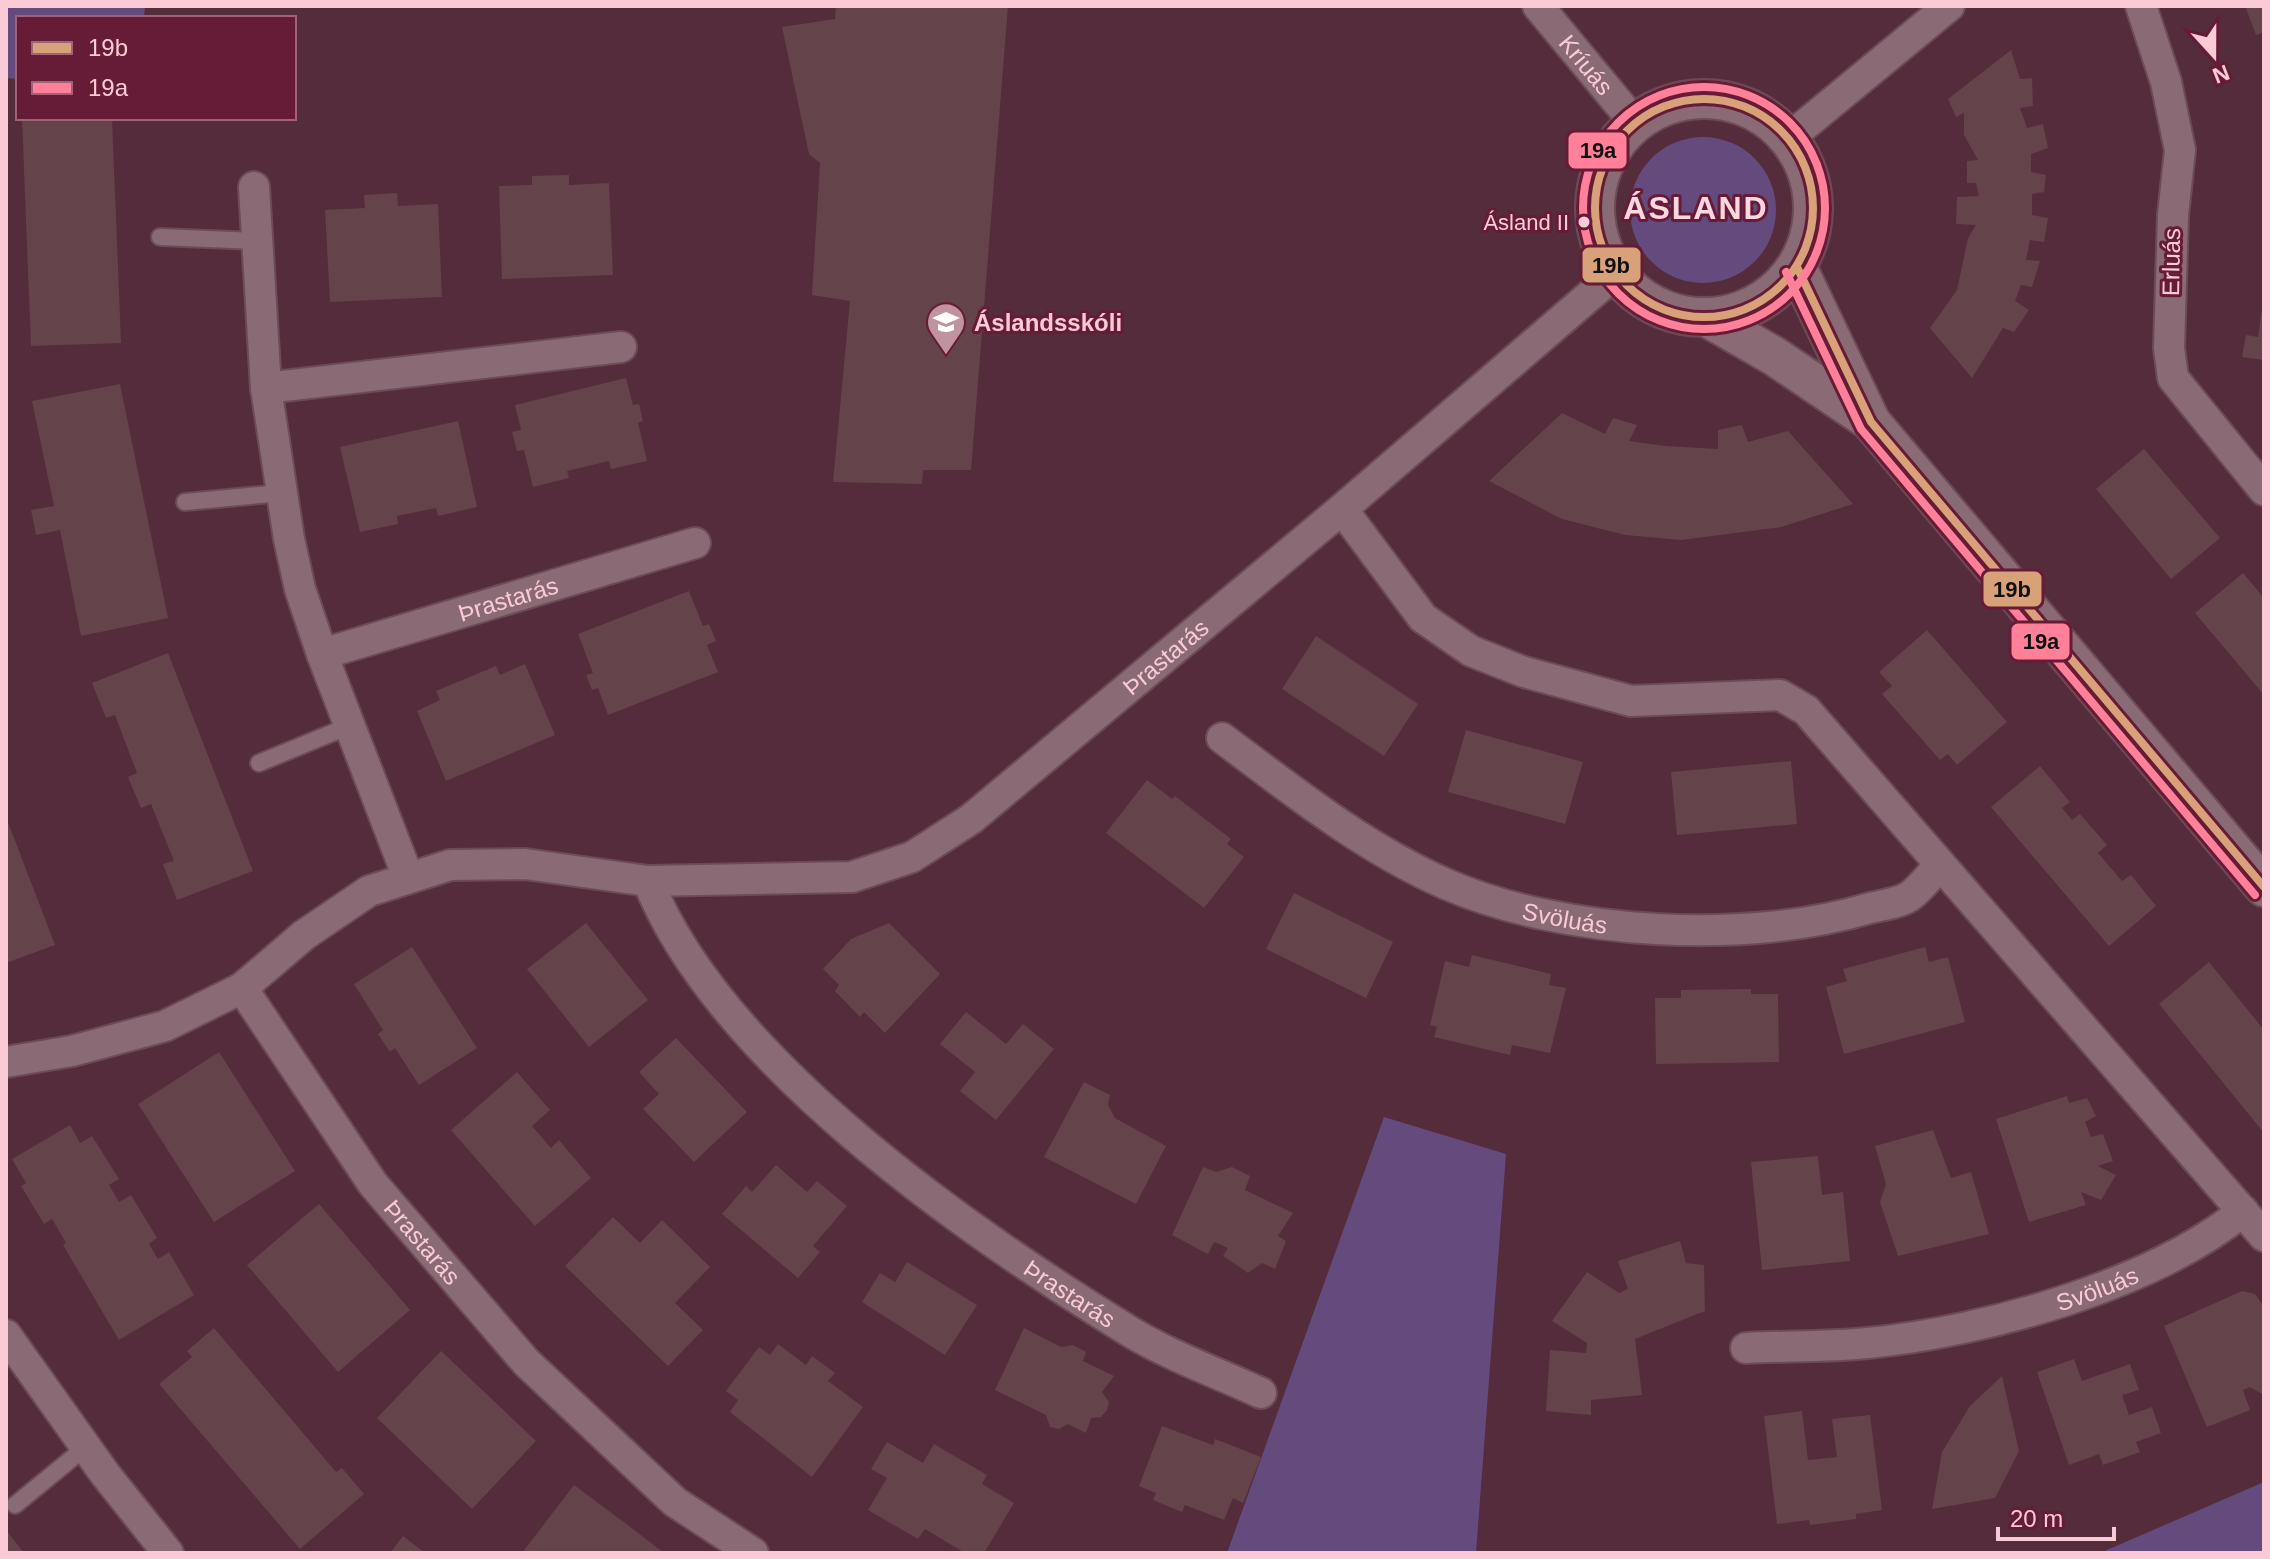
<svg xmlns="http://www.w3.org/2000/svg" width="2270" height="1559" font-family="Helvetica,sans-serif">
<style>
.green{fill:#654a7d}
.building{fill:#65434a}
.lines{fill:none;stroke-linecap:round;stroke-linejoin:round}
.service-casing{stroke:#6d4b56;stroke-width:20}
.minor-casing{stroke:#6d4b56;stroke-width:34}
.tertiary-casing{stroke:#6d4b56;stroke-width:42}
.service{stroke:#8a6a74;stroke-width:16}
.minor{stroke:#8a6a74;stroke-width:30}
.tertiary{stroke:#8a6a74;stroke-width:38}
.bus-1-casing{stroke:#661b36;stroke-width:14}
.bus-2-casing{stroke:#661b36;stroke-width:14}
.bus-1{stroke:#d9a179;stroke-width:8}
.bus-2{stroke:#ff8098;stroke-width:8}
.bus-dot{fill:#facbd6;stroke:#661b36;stroke-width:3}
.labels{text-anchor:middle;dominant-baseline:central;stroke-width:6;stroke-linejoin:round;paint-order:stroke}
.bus-label{font-size:22px;fill:#facbd6;stroke:#661b36;text-anchor:end}
.street-label{font-size:24px;fill:#facbd6;stroke:#661b36}
.poi-label{font-size:24px;font-weight:bold;fill:#facbd6;stroke:#661b36;text-anchor:start}
.district-label{font-size:32px;font-weight:bold;letter-spacing:2px;fill:#fdd7e0;stroke:#661b36}
.line-badge{stroke:#661b36;stroke-width:3}
.pale-badge-label{font-size:22px;text-anchor:middle;font-weight:bold;fill:#111}
</style>
<rect width="100%" height="100%" fill="#552c3b"/>
<path class="green" d="M6 6H145L144 18H18V79L6 78Z
M1630 210a73 73 0 1 1 146 0a73 73 0 1 1-146 0Z
M1384 1117 1506 1154 1476 1553H1227Z
M2264 1482V1553H2100Z"/>
<path class="building" d="M836 6H1008L971 470H923L922 484 833 482 850 301 812 295 820 163 809 154 782 27 835 19Z
M2245 6H2264V32L2256 35Z
M2011 50 2020 79 2032 78 2033 106 2020 108 2027 128 2043 124 2048 148 2031 154V172L2046 175 2044 192 2032 194V215L2048 218 2044 242 2030 240 2026 260 2040 261 2032 287 2021 285 2015 301 2029 310 2014 332 2003 328 1972 378 1930 328 1957 290 1968 238 1976 225 1956 224 1957 197 1979 196 1976 183H1967V161L1978 160 1964 135V113L1956 117 1948 99Z
M22 118H112L121 343 31 346Z
M569 175V185L609 183 613 275 502 279 499 186 532 185V176Z
M397 193 398 206 438 204 442 297 330 302 325 210 365 208 364 195Z
M2262 308 2264 360 2242 357 2246 335 2258 337Z
M626 378 633 405 639 404 643 421 638 423 647 461 611 469 609 461 567 471 569 478 533 487 524 450 517 451 512 432 521 430 515 405Z
M120 384 168 618 81 636 60 530 36 535 31 510 54 506 32 401Z
M1562 413 1605 434 1613 418 1637 425 1629 441 1665 446 1718 449V430L1742 425 1748 442 1788 431 1853 504 1781 527 1681 540 1625 535 1562 519 1489 481Z
M458 421 477 507 438 516 436 508 397 516 398 524 360 532 340 447Z
M2144 449 2220 538 2171 579 2096 489Z
M2243 573 2264 598V695L2195 613Z
M689 591 703 626 709 624 716 641 707 645 718 672 608 715 598 688 592 690 586 675 593 673 578 634Z
M1927 630 2007 722 1957 765 1948 754 1940 760 1882 694 1892 686 1879 672Z
M1316 636 1418 704 1384 756 1282 689Z
M168 653 253 871 177 900 163 864 174 861 151 804 141 808 128 777 137 773 115 715 106 718 92 683Z
M525 664 555 735 446 781 417 711 440 700 436 691 496 666 500 675Z
M1466 730 1583 762 1565 824 1448 792Z
M1791 761 1797 824 1677 835 1671 772Z
M2040 766 2070 802 2062 808 2072 820 2080 814 2107 845 2098 853 2122 881 2131 875 2156 906 2109 946 1991 807Z
M1147 780 1172 799 1175 796 1231 839 1227 844 1244 857 1204 908 1106 833Z
M6 817 55 945 6 963Z
M1294 893 1393 942 1366 998 1266 949Z
M586 923 648 1000 589 1047 527 969Z
M889 923 940 974 885 1033 864 1012 860 1017 835 991 839 985 823 969 851 939Z
M412 947 477 1048 419 1085 395 1048 390 1052 378 1034 383 1030 354 984Z
M1925 947 1929 962 1948 957 1965 1022 1844 1054 1826 987 1847 981 1843 969Z
M1472 955 1551 974 1549 985 1566 988 1550 1053 1512 1045 1510 1055 1434 1037 1437 1027 1430 1025 1445 961 1469 967Z
M2209 962 2264 1030V1133L2159 1004Z
M1751 989V994H1778L1779 1062 1656 1064 1655 998H1681V990Z
M966 1012 1006 1044 1023 1024 1054 1049 996 1120 960 1091 975 1072 940 1044Z
M676 1038 747 1112 694 1162 643 1109 659 1094 639 1072Z
M219 1052 295 1171 214 1222 138 1104Z
M517 1072 550 1110 532 1126 551 1148 559 1140 591 1178 535 1226 451 1130Z
M1084 1082 1110 1095 1108 1105 1115 1118 1166 1146 1136 1204 1044 1157Z
M2067 1096 2069 1103 2087 1098 2096 1116 2085 1122 2091 1137 2103 1134 2113 1161 2098 1166 2116 1175 2101 1200 2081 1192 2086 1205 2029 1222 1996 1119Z
M70 1125 80 1143 92 1136 119 1179 109 1185 119 1202 131 1195 157 1238 149 1244 158 1259 169 1252 194 1295 119 1340 63 1245 66 1243 52 1219 44 1224 21 1186 26 1183 12 1159Z
M1933 1130 1951 1178 1971 1172 1989 1234 1898 1256 1880 1202 1886 1184 1875 1146Z
M1818 1156 1822 1195 1843 1192 1850 1261 1762 1270 1751 1162Z
M776 1165 807 1192 817 1181 847 1206 813 1246 820 1252 798 1278 722 1214 746 1186 752 1192Z
M1203 1167 1216 1172 1232 1167 1250 1176 1245 1190 1293 1213 1278 1236 1286 1241 1275 1269 1262 1263 1248 1273 1223 1256 1228 1248 1214 1242 1208 1254 1172 1235Z
M319 1204 410 1310 338 1372 247 1265Z
M613 1217 640 1243 662 1220 710 1267 675 1303 703 1330 668 1366 565 1266Z
M1680 1241 1686 1263 1704 1265 1705 1311 1635 1339 1642 1395 1591 1400V1415L1546 1411 1550 1350 1586 1353 1587 1343 1552 1321 1587 1272 1619 1293 1628 1289 1618 1261Z
M907 1262 977 1305 945 1355 862 1302 880 1273 895 1282Z
M2242 1291 2255 1294 2264 1307V1395L2250 1387 2243 1390 2250 1410 2207 1427 2164 1326Z
M214 1328 336 1472 342 1468 364 1494 300 1549 159 1384 192 1357 187 1351Z
M1024 1328 1061 1347 1073 1345 1086 1352 1083 1361 1114 1376 1102 1392 1109 1402 1107 1410 1101 1417 1091 1418 1086 1433 1068 1424 1059 1429 1050 1427 1046 1415 995 1390Z
M778 1344 806 1365 812 1356 835 1373 828 1381 863 1407 812 1477 730 1412 738 1400 726 1391 759 1347 770 1355Z
M441 1351 536 1441 472 1509 377 1418Z
M2074 1359 2082 1381 2130 1364 2139 1390 2122 1395 2129 1415 2152 1407 2161 1433 2136 1442 2140 1452 2103 1465 2099 1454 2069 1465 2037 1372Z
M2002 1376 2019 1451 1995 1498 1932 1509 1942 1452 1970 1406Z
M1802 1411 1808 1460 1837 1457 1832 1419 1870 1415 1882 1510 1856 1514V1519L1810 1525 1809 1520 1777 1524 1764 1416Z
M1162 1426 1213 1445 1215 1439 1261 1457 1243 1503 1233 1498 1224 1520 1185 1505 1182 1512 1153 1500 1156 1493 1139 1486Z
M887 1442 923 1463 934 1444 987 1475 982 1484 1014 1503 984 1553H965L925 1529 918 1539 868 1510 887 1478 871 1469Z
M574 1485 629 1526 664 1553H522Z
M6 1530 24 1553H6Z
M403 1536 425 1553H390Z"/>
<g class="lines">
<defs>
<path id="service" d="M160 237 257 241
M185 502 281 493
M259 763 349 726
M15 1505 87 1446"/>
<g id="minor">
<path id="s1" d="M1538 6 1635 123"/>
<path d="M2141 6 2166 82 2180 150 2173 215 2169 348 2173 378 2264 490"/>
<path d="M1789 138 1949 6"/>
<path d="M254 187 266 388 289 539 300 589 322 654 408 877"/>
<path d="M266 388 621 347"/>
<path d="M1342 509 1423 618 1471 651 1524 672 1631 701 1780 695 1806 710 2264 1236"/>
<path id="s2" d="M322 654 695 543"/>
<path id="s3" d="M1222 738C1293 791 1364 848 1446 884 1562 935 1748 945 1870 908 1882 905 1900 903 1910 896 1921 888 1931 874 1940 865"/>
<path id="s4" d="M648 881C719 1060 968 1232 1129 1331 1170 1356 1218 1373 1261 1393"/>
<path id="s5" d="M242 988 373 1184 526 1362 675 1502 753 1553"/>
<path id="s6" d="M6 1062 72 1051 165 1026 242 988 304 935 369 891 450 865 525 864 648 881 852 877 912 857 971 819 1342 509 1616 273"/>
<path d="M6 1335 105 1474 168 1553"/>
<path id="s7" d="M1746 1348C1786 1346 1827 1347 1868 1343 1983 1332 2153 1285 2243 1211"/>
</g>
<path id="tertiary" d="M1595 208a109 109 0 1 1 218 0a109 109 0 1 1-218 0Z
M1797 267 1871 422 2264 887
M1708 318 1774 356 1869 420"/>
</defs>
<use href="#service" class="service-casing"/>
<use href="#minor" class="minor-casing"/>
<use href="#tertiary" class="tertiary-casing"/>
<use href="#service" class="service"/>
<use href="#minor" class="minor"/>
<use href="#tertiary" class="tertiary"/>
<defs>
<path id="bus-1" d="M1595 208a109 109 0 1 1 218 0a109 109 0 1 1-218 0Z
M1797 267 1871 422 2264 887"/>
<path id="bus-2" d="M1583 208a121 121 0 1 1 242 0a121 121 0 1 1-242 0Z
M1786 272 1861 429 2255 895"/>
</defs>
<use href="#bus-1" class="bus-1-casing"/>
<use href="#bus-2" class="bus-2-casing"/>
<use href="#bus-1" class="bus-1"/>
<use href="#bus-2" class="bus-2"/>
</g>
<defs>
<symbol id="school-pin" viewBox="-11 -11 22 30"><path d="M0 17L-7.5 6A9.5 9.5 0 1 1 7.5 6Z" fill="#c093a0" stroke="#661b36"/><path d="M0-5L7-2L0 1L-7-2ZM-4 1L0 2.5L4 1V4Q0 6-4 4Z" fill="#fff"/></symbol>
</defs>
<g fill-rule="evenodd">
<use href="#school-pin" x="924" y="300" width="44" height="60"/>
</g>
<circle class="bus-dot" cx="1584" cy="222" r="7"/>
<g class="labels">
<g class="bus-label">
<text x="1569" y="222">Ásland II</text>
</g>
<g class="street-label">
<text stroke="none"><textPath href="#s1" startOffset="76">Kríuás</textPath></text>
<text transform="translate(2171 262) rotate(-89)">Erluás</text>
<text stroke="none"><textPath href="#s2" startOffset="194">Þrastarás</textPath></text>
<text stroke="none"><textPath href="#s6" startOffset="1284">Þrastarás</textPath></text>
<text stroke="none"><textPath href="#s3" startOffset="392">Svöluás</textPath></text>
<text stroke="none"><textPath href="#s5" startOffset="312">Þrastarás</textPath></text>
<text stroke="none"><textPath href="#s7" startOffset="358">Svöluás</textPath></text>
<text stroke="none"><textPath href="#s4" startOffset="598">Þrastarás</textPath></text>
</g>
<g class="poi-label">
<text x="974" y="322">Áslandsskóli</text>
</g>
<g class="district-label">
<text x="1696" y="208">ÁSLAND</text>
</g>
</g>
<g class="line-badge">
<rect x="1567" y="131" width="61" height="39" rx="8" fill="#ff8098"/>
<rect x="1581" y="246" width="61" height="38" rx="8" fill="#d9a179"/>
<rect x="1982" y="570" width="61" height="38" rx="8" fill="#d9a179"/>
<rect x="2010" y="622" width="61" height="39" rx="8" fill="#ff8098"/>
</g>
<g class="pale-badge-label">
<text x="1598" y="158">19a</text>
<text x="1611" y="273">19b</text>
<text x="2012" y="597">19b</text>
<text x="2041" y="649">19a</text>
</g>
<rect width="2270" height="1559" fill="none" stroke="#facbd6" stroke-width="16"/>
<rect x="16" y="16" width="280" height="104" fill="#661b36" stroke="#a16176" stroke-width="2"/>
<rect x="32" y="42" width="40" height="12" fill="#d9a179" stroke="#a16176" stroke-width="2"/>
<text x="88" y="56" font-size="24" fill="#facbd6">19b</text>
<rect x="32" y="82" width="40" height="12" fill="#ff8098" stroke="#a16176" stroke-width="2"/>
<text x="88" y="96" font-size="24" fill="#facbd6">19a</text>
<g transform="translate(2214 56) rotate(159)" stroke="#661b36" stroke-width="6" paint-order="stroke">
<path d="M0-6L14 30L0 20L-14 30Z" fill="#facbd6"/>
<text y="-12" font-size="22" font-weight="bold" text-anchor="middle" fill="#facbd6">N</text>
</g>
<path d="M1998 1527v12h116v-12" fill="none" stroke="#facbd6" stroke-width="4"/>
<text x="2010" y="1527" font-size="24" fill="#facbd6" stroke="#661b36" stroke-width="6" paint-order="stroke">20 m</text>
</svg>
